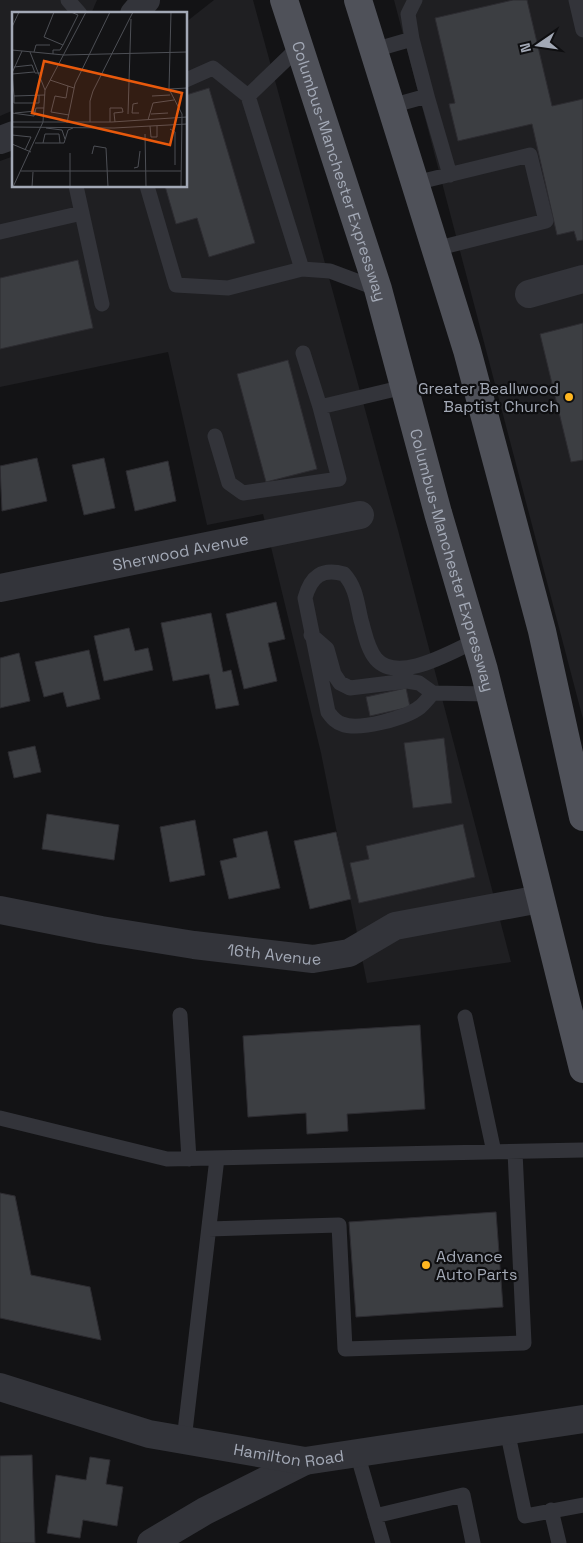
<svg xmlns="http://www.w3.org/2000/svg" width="583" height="1543" font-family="'Space Grotesk',sans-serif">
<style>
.built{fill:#1f1f22}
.building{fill:#3c3e42;stroke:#2d2c31}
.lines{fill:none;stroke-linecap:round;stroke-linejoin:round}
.service{stroke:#33343a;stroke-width:15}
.minor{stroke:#33343a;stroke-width:28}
.tertiary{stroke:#33343a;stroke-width:28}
.primary{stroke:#4f5159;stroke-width:28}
.poi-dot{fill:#ffb620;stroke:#0e0e10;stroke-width:2}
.labels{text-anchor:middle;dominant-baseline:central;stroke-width:4.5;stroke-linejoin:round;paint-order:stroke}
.street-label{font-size:16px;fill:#a3a9b6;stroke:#0e0e10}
.poi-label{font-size:16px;fill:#a3a9b6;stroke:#0e0e10;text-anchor:end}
.inset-road{fill:none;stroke:#4d4f55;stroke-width:1}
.view{fill:#e8590c;fill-opacity:0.15;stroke:#e8590c;stroke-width:2.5}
.inset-edge{fill:none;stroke:#a3a9b6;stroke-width:2.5}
</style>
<rect width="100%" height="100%" fill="#131315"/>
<path class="built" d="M0 0H97L91 14H14V110L0 116Z
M214 0H253L398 530 511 962 367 983 321 753 263 514 207 525 168 352 0 387V161L14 156V186H186V22Z
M394 0H583V719Z"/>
<path class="building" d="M513 0H527L552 106 583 99V240L577 241 574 231 557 235 532 124 458 141 449 104 455 103 435 18Z
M209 88 255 243 209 257 197 218 176 224 165 186H186V95Z
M78 260 93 328 0 349V278Z
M583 323V460L571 462 540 334Z
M288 360 317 469 266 482 237 374Z
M37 458 47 501 2 511 0 466Z
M104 458 115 508 84 515 72 465Z
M168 461 176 501 135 511 126 471Z
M276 602 285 639 268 643 277 681 244 689 226 614Z
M211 613 223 672 231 670 239 705 216 709 209 674 173 681 161 623Z
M129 628 135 651 148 648 153 670 104 681 94 636Z
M89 650 100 699 67 707 63 692 44 697 35 662Z
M19 653 30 701 0 708V658Z
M406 688 410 707 370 716 366 697Z
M444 738 452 803 413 808 404 743Z
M35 746 41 772 14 778 8 752Z
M47 814 119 825 114 860 42 849Z
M195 820 205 875 170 882 160 827Z
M463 824 475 877 359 903 350 863 369 859 366 846Z
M267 831 280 888 229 899 220 861 237 857 233 839Z
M336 832 351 899 310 909 294 841Z
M420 1025 425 1109 347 1114 348 1131 307 1134 306 1113 248 1117 243 1036Z
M0 1193 15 1196 31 1275 90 1287 101 1340 0 1318Z
M496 1212 503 1307 356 1317 349 1222Z
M32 1455 35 1543H0V1456Z
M90 1457 110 1460 106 1484 123 1487 117 1526 83 1520 80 1538 47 1533 56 1475 86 1480Z"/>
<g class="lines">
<path class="service" d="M68 0 80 14
M576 0 583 30
M412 39 408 14 415 0
M374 50 412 39 427 96 391 106
M186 80 213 68 248 96 302 269
M248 96 299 47
M427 96 450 175
M415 183 530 155 546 221 435 249
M76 186 102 304
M147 186 176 285 228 288 302 269 330 271 378 289
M0 232 82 213
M303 353 320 407 404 387
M215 436 229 483 243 493 339 479 320 407
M311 635 327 649 334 674 340 683 350 688 407 681 419 683 433 693
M475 641C451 652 398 684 376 659 367 648 365 633 361 620 357 603 356 587 344 574 322 568 311 576 305 598L328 712C332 717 335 722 342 724 359 731 406 718 420 707 425 703 429 697 433 693L489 694
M180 1015 189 1159
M465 1017 494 1152
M0 1118 167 1159 583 1150
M209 1229 339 1225 345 1349 524 1343 515 1152
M507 1430 525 1516 583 1505
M184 1440 217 1158
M357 1453 383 1543
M551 1510 559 1543
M375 1516 463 1495 473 1543"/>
<g class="minor">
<path d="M134 14 146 0"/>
<path d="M0 140 14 135"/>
<path d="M529 294 583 279"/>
<path id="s1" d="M0 588 360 515"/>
<path id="s2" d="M0 910 101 930 194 945 313 959 349 953 395 926 540 899"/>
<path d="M151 1543 205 1511 305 1461"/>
</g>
<path class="tertiary" id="s3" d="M0 1387 149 1434 305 1461 583 1419"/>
<g class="primary">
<path id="s4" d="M284 0 378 289 438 513 484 670 583 1069"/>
<path d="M358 0 467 350 542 631 583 817"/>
</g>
</g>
<g class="poi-dot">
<circle cx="569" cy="397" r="5"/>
<circle cx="426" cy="1265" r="5"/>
</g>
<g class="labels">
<g class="street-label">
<text stroke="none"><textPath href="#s4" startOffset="180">Columbus-Manchester Expressway</textPath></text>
<text stroke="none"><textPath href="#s1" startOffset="184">Sherwood Avenue</textPath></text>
<text stroke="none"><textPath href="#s4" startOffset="585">Columbus-Manchester Expressway</textPath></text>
<text stroke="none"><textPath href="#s2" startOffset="278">16th Avenue</textPath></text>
<text stroke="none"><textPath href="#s3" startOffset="298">Hamilton Road</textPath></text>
</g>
<g class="poi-label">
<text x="559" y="388">Greater Beallwood<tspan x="559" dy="18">Baptist Church</tspan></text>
<text x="436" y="1256" text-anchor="start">Advance<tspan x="436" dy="18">Auto Parts</tspan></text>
</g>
</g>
<g transform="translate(12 12)">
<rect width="175" height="175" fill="#131315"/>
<path class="inset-road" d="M42 0 32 25 51 33 66 3 59 0M159 0 157 77 170 102 169 175M0 15 7 0M0 38 52 43 175 40M10 39 0 61 2 84 33 83M18 40 33 78M22 40 24 33H38M41 42V38H48L51 33M2 55 20 53 23 61H29M0 62 22 60M38 68 62 76M56 74 54 86 43 84 39 100 57 103M157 77 175 76M2 84V91H27V83M140 84 158 83M126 91 121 92 120 101H127M0 101 22 104 24 96H32M3 101 24 99M116 102 119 7M139 102 156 101M136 108 141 91 162 88M0 110H100L175 105M78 110V89L81 79 121 0M98 110V96H110L111 100 102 101 103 110M55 111 63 72 98 0M138 114 139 125H145V114M0 115 102 116 175 112M34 116 50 118 53 127M158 117 163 120V153M133 122 134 175M0 123 19 125 13 138M23 131H52L56 118 61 116M31 131 33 122H47L48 131M0 132 19 140M58 141V175M80 142 82 134 94 136 96 175M122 156 126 155 128 139M9 159H169M1 175 31 110 33 78 74 0M20 175 21 160"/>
<path class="view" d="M32 49 170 81 158 133 20 101Z"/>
<rect width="175" height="175" class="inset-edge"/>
</g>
<g transform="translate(538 45) rotate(257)" stroke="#0e0e10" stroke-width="4" paint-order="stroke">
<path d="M0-4L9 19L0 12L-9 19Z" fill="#a3a9b6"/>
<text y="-8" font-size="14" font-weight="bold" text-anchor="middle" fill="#a3a9b6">N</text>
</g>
</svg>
